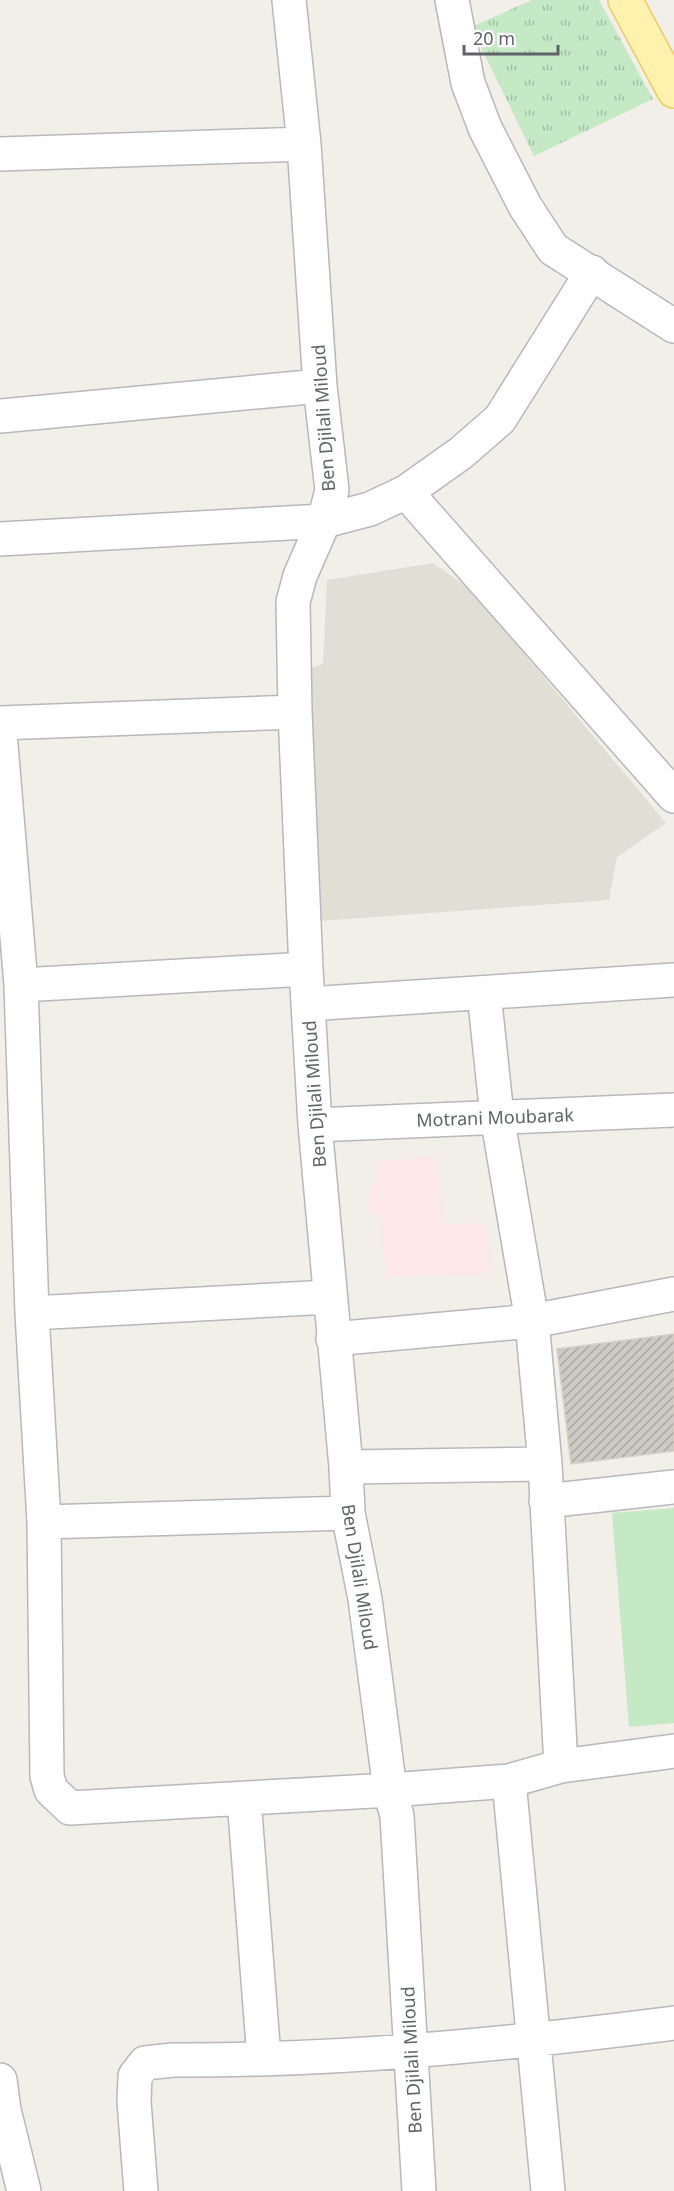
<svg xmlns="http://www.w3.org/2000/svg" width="674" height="2191" font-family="'Noto Sans',sans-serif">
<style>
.education{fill:#e1ded6}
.medical{fill:#fce8e6}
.park{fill:url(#park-tufts)}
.pitch{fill:#c5e8c5}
.building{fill:url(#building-hatch);stroke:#d6d1c6;stroke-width:1.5}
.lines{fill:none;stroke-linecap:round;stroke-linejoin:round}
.minor-casing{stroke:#b5b8bc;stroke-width:36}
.major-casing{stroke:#f2c960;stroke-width:36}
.minor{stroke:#fff;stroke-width:33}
.major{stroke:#fff2af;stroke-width:33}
.labels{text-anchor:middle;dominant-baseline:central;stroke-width:4.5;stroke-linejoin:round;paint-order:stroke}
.street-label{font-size:18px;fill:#5f6368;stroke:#fff}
</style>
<defs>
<pattern id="park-tufts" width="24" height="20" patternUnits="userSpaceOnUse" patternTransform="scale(1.5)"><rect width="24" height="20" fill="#c5e8c5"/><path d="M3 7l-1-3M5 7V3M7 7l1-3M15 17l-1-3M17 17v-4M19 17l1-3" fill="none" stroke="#a3c0a4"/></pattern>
<pattern id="building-hatch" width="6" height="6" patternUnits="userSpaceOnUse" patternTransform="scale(1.5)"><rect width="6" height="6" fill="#cccac5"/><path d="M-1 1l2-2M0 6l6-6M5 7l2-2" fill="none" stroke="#a9a8a4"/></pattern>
</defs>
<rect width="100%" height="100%" fill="#f1efe8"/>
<path class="education" d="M433 563 471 590 666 823 617 857 609 900 319 921 303 671 323 664 327 580Z"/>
<path class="medical" d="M436 1157 444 1225 486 1223 492 1273 386 1278 380 1214H368L369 1185 380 1182 376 1162Z"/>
<path class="park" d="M532 0H599L653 99 534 156 471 27Z"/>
<path class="pitch" d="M674 1508V1723L629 1727 612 1513Z"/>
<path class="building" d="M674 1334V1451L571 1464 557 1349Z"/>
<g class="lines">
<defs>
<path id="minor" d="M289 0 304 144 320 386 332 490 324 521 300 576 293 602 295 712 306 969 315 1125 346 1467 348 1513 365 1599 390 1790 397 1816 419 2191
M452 0 468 83 485 128 525 206 553 249 674 326
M0 154 304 144
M0 416 320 386
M406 492 674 796
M0 539 324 521 370 509 406 492 461 453 500 419 592 272
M0 723 295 712
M0 733 21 985 32 1313 44 1522 47 1776 51 1790 70 1808 390 1790 509 1781 548 2191
M21 985 306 969
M484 993 497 1116 532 1321 674 1294
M308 1004 674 980
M315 1125 674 1110
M32 1313 330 1297
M333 1339 532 1321 545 1464 346 1467
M545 1464 561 1766
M546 1501 674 1487
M44 1522 348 1513
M509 1781 561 1766 674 1751
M244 1799 264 2058
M0 2080 4 2110 24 2191
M141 2191 134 2102 135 2076 145 2063 173 2060C340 2061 509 2044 674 2023"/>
<path id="major" d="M625 0 674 91"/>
</defs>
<use href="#minor" class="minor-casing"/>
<use href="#major" class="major-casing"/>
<use href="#minor" class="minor"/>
<use href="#major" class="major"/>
</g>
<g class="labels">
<g class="street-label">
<text transform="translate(323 418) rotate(-94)">Ben Djilali Miloud</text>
<text transform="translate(314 1094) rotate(-94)">Ben Djilali Miloud</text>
<text transform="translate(495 1117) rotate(-2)">Motrani Moubarak</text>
<text transform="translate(360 1577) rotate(81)">Ben Djilali Miloud</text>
<text transform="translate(411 2060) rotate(-93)">Ben Djilali Miloud</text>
</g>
</g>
<path d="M464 45v9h94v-9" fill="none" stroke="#5f6368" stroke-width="3"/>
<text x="473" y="45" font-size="18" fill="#5f6368" stroke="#ffffff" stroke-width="4.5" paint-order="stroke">20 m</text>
</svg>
